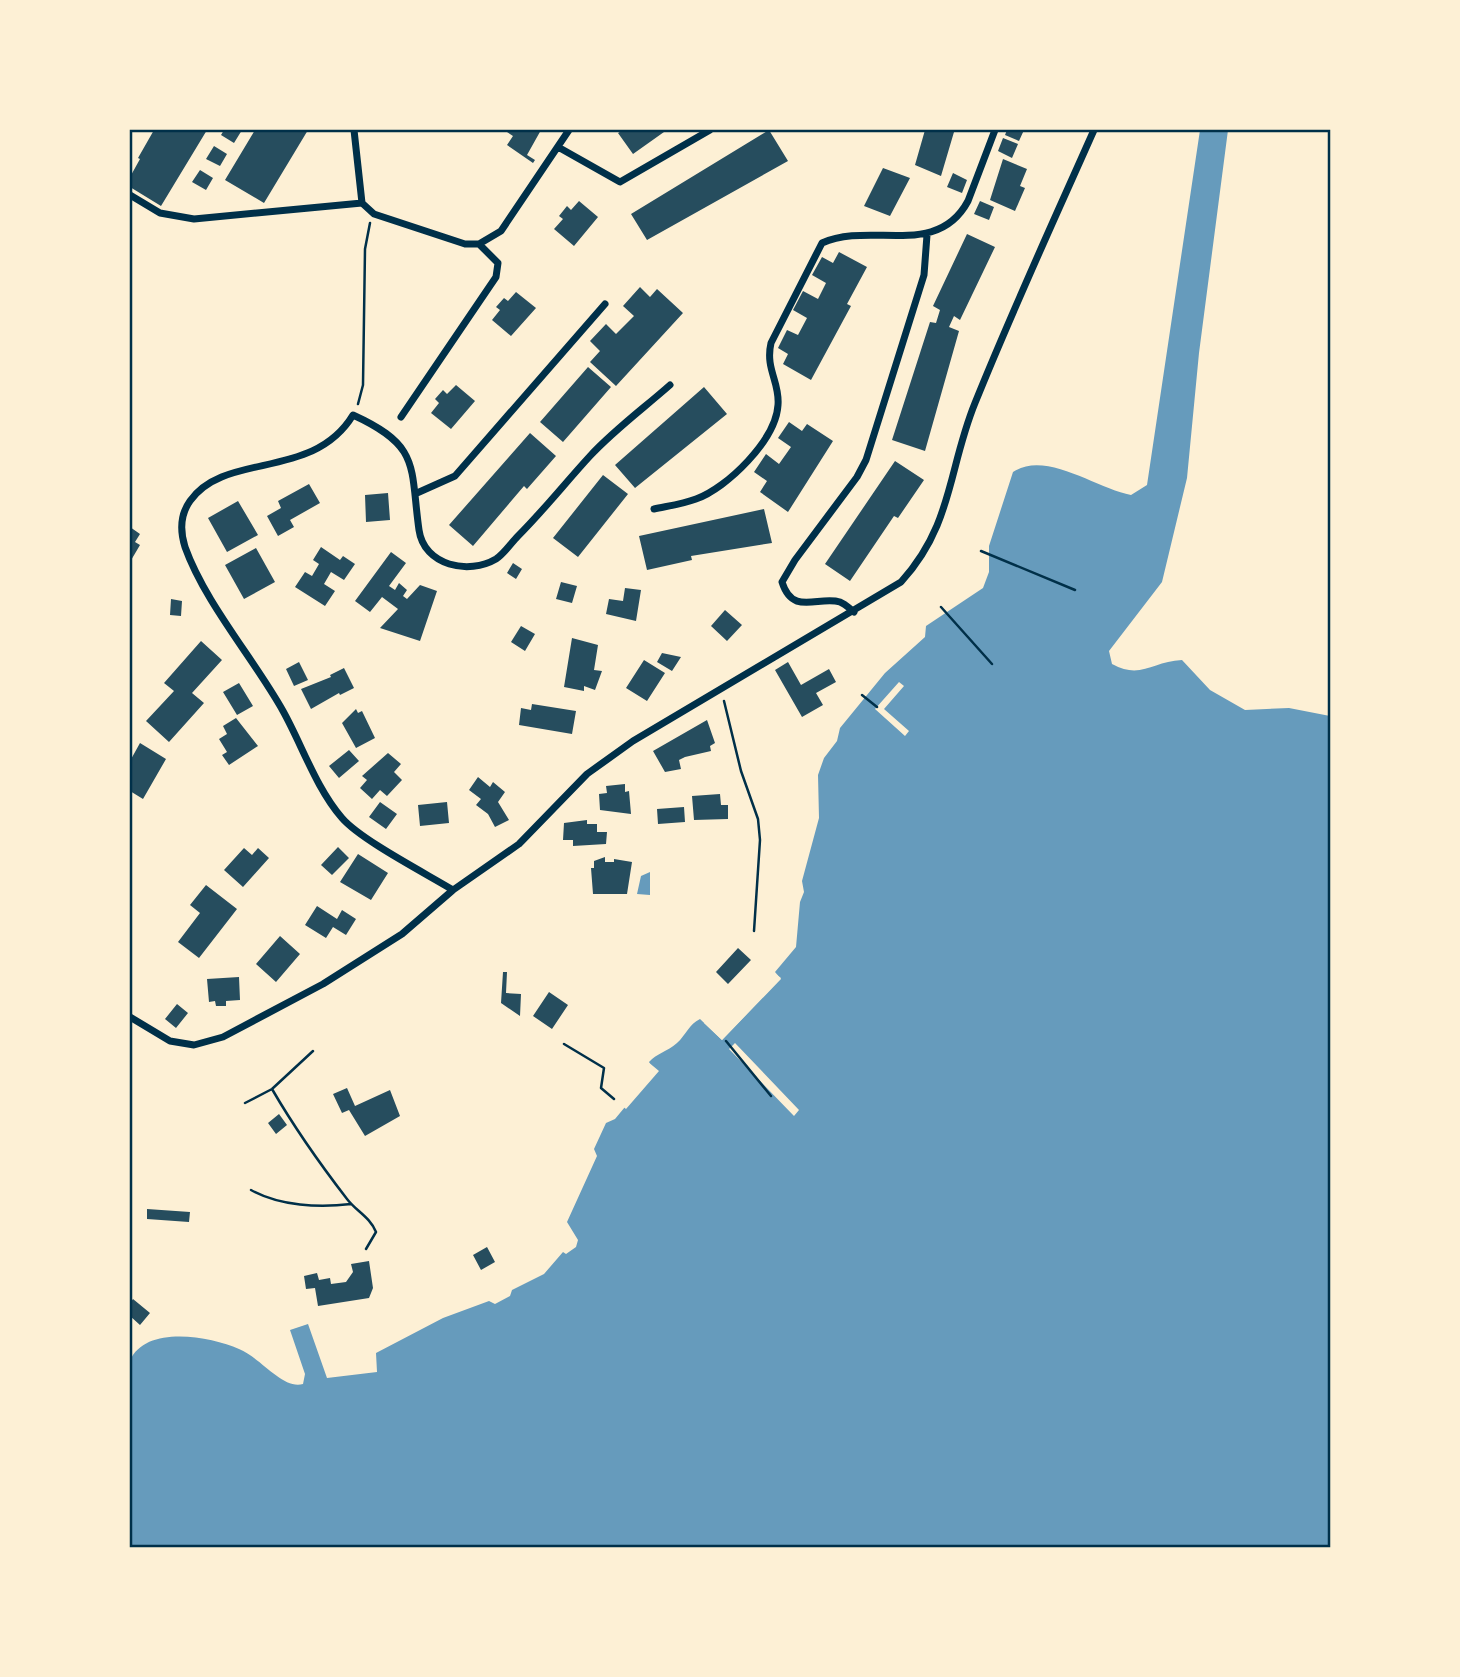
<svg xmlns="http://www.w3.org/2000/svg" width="1460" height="1677" font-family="'PT Sans',sans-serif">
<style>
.water{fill:#669bbc}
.pier{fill:#fdf0d5}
.building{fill:#264d5e}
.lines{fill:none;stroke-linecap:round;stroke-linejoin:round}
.path{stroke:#003049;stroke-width:2.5}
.minor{stroke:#003049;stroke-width:7}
.neatline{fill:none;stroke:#003049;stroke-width:2.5}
</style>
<rect width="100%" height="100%" fill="#fdf0d5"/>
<path class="water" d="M1200 130H1228L1199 353 1187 478 1162 582 1109 651 1112 664C1141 680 1153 661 1182 660L1210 690 1245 710 1289 708 1330 716V1547L130 1548V1361C145 1325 209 1336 239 1349 261 1358 283 1390 303 1384L305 1374 290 1330 308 1324 327 1378 377 1372 376 1353 443 1318 489 1301 495 1304 510 1296 512 1290 544 1274 563 1252 566 1254 576 1247 578 1240 567 1222 597 1156 594 1149 606 1123 615 1119 654 1072 649 1062C657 1053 667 1052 677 1043 686 1035 689 1024 700 1019L722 1040 781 979 775 972 796 947 800 902 804 892 802 881 819 818 818 775 824 758 837 741 840 728 885 673 925 637 926 626 983 588 989 572V546L1013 472C1046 450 1097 489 1131 495L1147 485Z
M650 872V895L637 894 641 876Z"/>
<path class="pier" d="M899 682 904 686 884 709 909 731 905 736 875 709Z
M777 975 781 978 722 1040 704 1023 707 1021 722 1035Z
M735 1043 799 1110 794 1116 729 1049Z
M647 1061 659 1071 626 1109 621 1105 650 1071Z"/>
<path class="building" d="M154 130H207L161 206 130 187V177L140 159 138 158Z
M224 130H242L234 143 221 135Z
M255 130H308L264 203 225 180Z
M504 130H541L527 155 535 160 533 163 507 145 513 136Z
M623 130H662L664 132 633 154 618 133Z
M769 130 788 161 647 240 631 214Z
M925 130 954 132 941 176 915 165Z
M1007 130H1024L1019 141 1005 135Z
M1003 138 1018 144 1012 158 998 151Z
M214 146 227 154 220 166 206 159Z
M1003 159 1027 169 1020 186 1025 188 1015 211 990 200Z
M883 168 910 178 890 216 864 206Z
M200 170 213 178 206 190 192 182Z
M953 173 967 180 962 193 947 187Z
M579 201 598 217 574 246 554 229 563 219 559 216 567 206 571 210Z
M980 201 994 207 989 220 974 214Z
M967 234 995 247 960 320 954 316 949 327 959 331 925 451 892 440 930 322 936 323 940 310 933 306Z
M839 252 867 267 847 304 851 306 811 380 783 364 788 354 778 348 787 330 798 335 807 318 793 310 803 291 818 299 826 283 812 275 822 257 833 263Z
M640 287 650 297 657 289 683 313 616 386 590 362 600 351 590 341 606 324 616 334 634 316 623 306Z
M516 292 536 308 511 336 492 320 500 310 496 307 504 298 508 301Z
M588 367 611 387 563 442 540 422Z
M456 385 475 401 451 429 431 413 439 403 435 399 443 390 447 394Z
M704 387 727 414 635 488 615 465Z
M789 422 802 431 807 424 833 441 788 512 760 492 767 481 754 472 766 454 779 464 791 447 778 438Z
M530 433 556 456 527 489 524 486 473 546 449 525Z
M895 461 924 480 898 518 894 516 850 581 825 564Z
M603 475 628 494 578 557 553 538Z
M309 484 320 503 290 520 294 527 278 536 267 516 281 508 278 501Z
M388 493 390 520 366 522 365 495Z
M238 501 258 535 227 552 208 518Z
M764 509 772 543 691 556 692 560 647 570 639 536Z
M130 527 140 534 135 542 140 545 130 562Z
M321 547 340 560 343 556 355 564 344 580 331 572 324 584 335 591 325 606 295 587 305 572 312 576 319 564 313 560Z
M256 548 275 582 244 599 225 565Z
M391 552 406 563 389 586 395 590 399 583 407 590 403 596 407 599 420 585 437 591 420 641 380 628 398 609 382 597 370 612 355 601Z
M513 563 522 569 516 579 507 573Z
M561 582 577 586 572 603 556 599Z
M625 588 641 590 636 621 606 614 609 599 623 601Z
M171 599 182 601 181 616 170 615Z
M725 610 742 625 727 641 711 626Z
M521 626 535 634 525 651 511 642Z
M572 638 598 645 594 670 602 671 595 690 584 686V691L564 687Z
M201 641 222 660 192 693 204 703 169 742 146 721 174 691 164 683Z
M662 653 681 657 672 671 657 662Z
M644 660 665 673 647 701 626 688Z
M299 662 308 680 294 686 286 669Z
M788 662 801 685 829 669 836 682 816 693 823 705 802 717 775 670Z
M344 668 354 688 340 695 339 693 311 709 301 689 331 677 330 675Z
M239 683 253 706 237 715 223 692Z
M532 704 576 711 572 734 519 725 521 708 531 710Z
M356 709 358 713 362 711 375 738 356 748 342 723Z
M236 718 258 746 229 765 222 755 227 752 219 739 227 734 223 726Z
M707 720 715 743 710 746 711 751 685 757 679 760 681 769 665 772 653 751Z
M140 743 166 759 143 799 130 791V761Z
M349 750 359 761 339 778 329 766Z
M388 753 401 764 394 772 402 780 387 796 380 790 372 799 360 788 367 780 362 776Z
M478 777 490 787 493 782 505 792 498 802 509 820 495 827 488 814 476 805 481 799 469 790Z
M625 784V792L629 791 631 814 600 810 599 794 607 793 606 786Z
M720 794 721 805H728V819L694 820 692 796Z
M380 802 397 814 386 829 369 817Z
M447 802 449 823 420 826 418 805Z
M684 807 685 822 658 824 657 809Z
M587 820V824H597V832H607L606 844 573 846V840H563L564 823Z
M338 847 349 858 332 875 321 865Z
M244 848 252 855 258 848 269 858 243 887 224 870Z
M358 854 388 873 371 900 340 882Z
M605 857V862H614V859L632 862 627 894H593L591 868H594V861Z
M206 885 237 909 199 958 178 942 200 913 190 905Z
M317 906 337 919 342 910 356 919 346 935 333 927 326 938 305 925Z
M280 936 300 954 276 982 256 964Z
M738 948 751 960 728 984 716 972Z
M503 972H507L506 993 521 994 520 1016 501 1003Z
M239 977 240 1000 226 1001V1006H216L215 1001 209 1002 207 979Z
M549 992 568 1005 552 1029 533 1016Z
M177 1004 188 1013 176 1028 165 1019Z
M347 1088 355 1106 390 1090 400 1116 365 1136 349 1110 342 1113 333 1094Z
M279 1114 287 1125 276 1134 268 1123Z
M147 1209 190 1212 189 1222 147 1219Z
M487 1247 495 1262 481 1270 473 1255Z
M369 1261 373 1288 369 1298 318 1306 315 1288 306 1289 304 1276 317 1273 319 1280 330 1278 331 1284 346 1282 353 1272 351 1264Z
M133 1299 150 1313 140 1325 130 1316V1303Z"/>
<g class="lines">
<path class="path" d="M358 404 363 385 365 249 370 223
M981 551 1075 590
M941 607 992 664
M862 695 877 707
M724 701 741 771 758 819 760 840 754 931
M726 1041 771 1096
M564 1044 604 1068 601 1088 614 1099
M272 1089C294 1127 320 1164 347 1199 356 1211 370 1217 376 1232L366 1249
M245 1103 272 1089 313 1051
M251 1190C280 1206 319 1208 351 1204"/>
<path class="minor" d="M354 130 362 203 374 214 465 244H479L501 231 569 130
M558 147 620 182 710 130
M130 195 160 213 194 219 362 203
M401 417 496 277 498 263 479 244
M417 493 455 476 605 304
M654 509C668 506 683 504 696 499 727 488 776 440 778 405 780 382 765 369 771 343L822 243C871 221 937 259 968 201L995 130
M854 612C849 608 845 604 840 602 819 595 793 617 782 582L795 560 857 477 866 460 924 275 927 235
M453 890C425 873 361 840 342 818 316 788 302 745 283 711 254 659 205 603 185 547 180 531 180 515 190 501 225 451 313 481 353 415 421 446 410 466 419 530 424 566 469 575 496 559 504 554 511 543 518 536 544 510 566 482 590 456 614 430 644 408 670 385
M130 1017 170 1041 194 1045 223 1037 323 984 402 934 453 890 519 844 587 774 633 741 901 582C953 525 948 469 975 403 1012 311 1054 220 1094 130"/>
</g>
<rect width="1460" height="1677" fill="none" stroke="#fdf0d5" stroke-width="262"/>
<rect x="131" y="131" width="1198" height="1415" class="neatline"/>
</svg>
